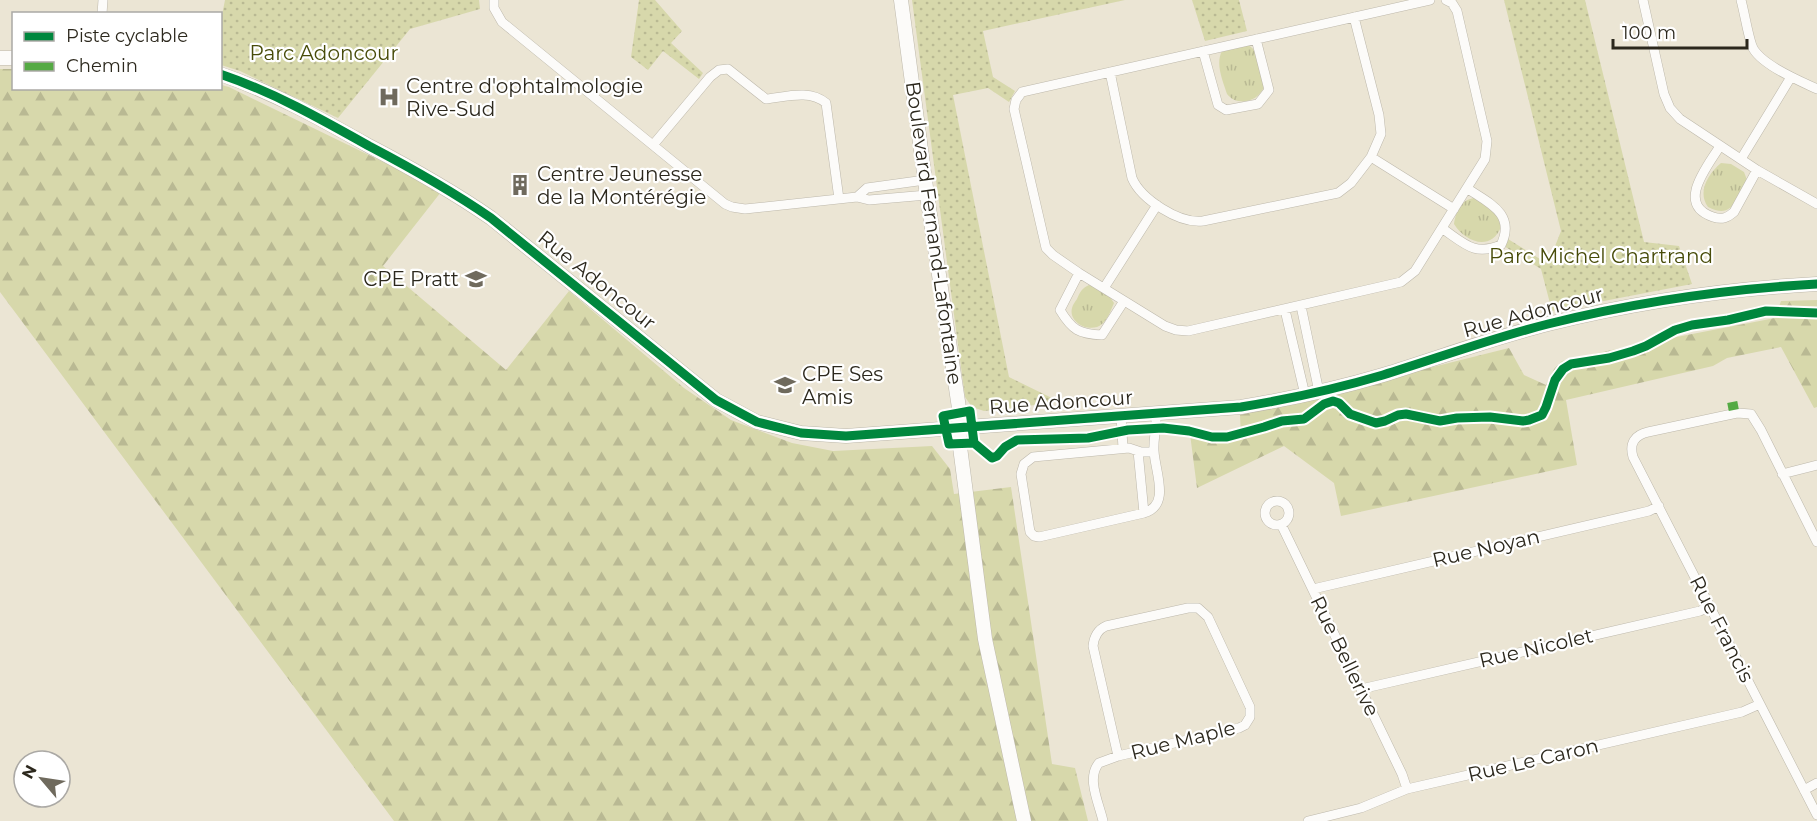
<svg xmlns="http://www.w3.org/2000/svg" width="1817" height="821" font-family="Montserrat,sans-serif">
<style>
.grass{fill:url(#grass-tufts)}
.forest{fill:url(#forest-firs)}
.park{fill:url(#park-dots)}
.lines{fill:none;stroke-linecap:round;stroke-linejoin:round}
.street-casing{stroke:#bdb8ab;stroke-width:10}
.secondary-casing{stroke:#bdb8ab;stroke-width:15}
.street{stroke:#fcfbf9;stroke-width:9}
.secondary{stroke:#fcfbf9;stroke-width:14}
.quiet{stroke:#54aa43;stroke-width:8;stroke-dasharray:15 8;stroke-linecap:butt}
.cycleway-casing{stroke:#fff;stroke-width:13}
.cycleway{stroke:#00873e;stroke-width:9}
.labels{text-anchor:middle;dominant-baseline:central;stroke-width:4.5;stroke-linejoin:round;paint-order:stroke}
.park-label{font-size:20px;fill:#484c09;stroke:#fff}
.poi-label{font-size:20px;fill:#2c281d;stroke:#fff;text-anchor:start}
.street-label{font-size:20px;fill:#2c281d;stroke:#fff}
</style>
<defs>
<pattern id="grass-tufts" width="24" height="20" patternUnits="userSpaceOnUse" patternTransform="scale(1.5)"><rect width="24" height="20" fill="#d7d8ab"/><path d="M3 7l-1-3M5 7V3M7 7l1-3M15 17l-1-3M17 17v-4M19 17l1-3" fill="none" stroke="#b9b993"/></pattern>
<pattern id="forest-firs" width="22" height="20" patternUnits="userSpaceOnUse" patternTransform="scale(1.5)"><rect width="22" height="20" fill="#d7d8ab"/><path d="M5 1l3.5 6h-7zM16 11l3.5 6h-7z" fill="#b9b993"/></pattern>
<pattern id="park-dots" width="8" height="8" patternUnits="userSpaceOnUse" patternTransform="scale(1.5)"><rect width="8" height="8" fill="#d7d8ab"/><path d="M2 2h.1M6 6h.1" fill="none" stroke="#b9b993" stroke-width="1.8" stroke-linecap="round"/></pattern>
</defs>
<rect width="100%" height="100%" fill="#ebe5d4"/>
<path class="grass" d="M1245 44C1261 48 1261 73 1264 87 1258 102 1237 107 1227 94 1223 81 1215 64 1222 51Z
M1721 163 1731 164 1744 172 1747 180C1737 198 1733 220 1708 207 1697 192 1708 174 1721 163Z
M1474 198 1496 210 1501 227C1491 252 1465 242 1454 224 1456 211 1461 200 1474 198Z
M1089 285C1100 286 1108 293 1114 303 1111 310 1108 319 1102 324 1091 334 1068 323 1072 308 1073 304 1075 302 1077 299 1080 292 1082 288 1089 285Z"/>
<path class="forest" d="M0 69H13L14 88H220L221 85 229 87 410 175 441 192 383 266 506 370 569 291 684 388 731 420 792 443 833 451 932 446 950 469 954 494 1011 487 1052 764 1075 768 1088 821H394L0 292Z
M1817 300V407L1814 408 1781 347 1727 358 1713 366 1566 400 1577 465 1341 516 1334 483 1284 446 1197 488 1190 434 1210 439 1241 437 1240 415 1509 348 1524 375 1546 385 1554 369 1562 361 1630 346 1775 318 1781 301Z"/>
<path class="park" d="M225 0H479L480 9 410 29 338 118 240 71 221 65V20Z
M639 0H655L682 31 671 43 703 73 699 79 663 51 648 70 631 57Z
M912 0H1125L983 31 993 77 1015 91 1009 102 988 88 953 95 1009 377 1060 402 984 411 972 407 965 397Z
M1192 0H1239L1247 31 1205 41Z
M1504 0H1585L1644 242 1679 246 1692 284 1552 311 1541 269 1504 246 1508 239 1548 264 1561 231Z"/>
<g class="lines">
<defs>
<path id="street" d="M494 0V8L502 22 725 204 732 207 745 209 857 197 869 200 927 195
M1430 0 1022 92 1016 100 1014 109 1046 248 1053 255 1079 273 1165 326 1176 330 1188 331 1401 282 1415 271 1485 159 1487 141 1457 11 1452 3 1446 0
M1643 0 1664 94 1670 108 1680 119 1757 170 1817 204
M1741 0C1745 15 1747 31 1752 46 1759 64 1800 81 1817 89
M102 14 103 0
M1203 51 1218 105 1226 110 1258 104 1269 90 1256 39
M1110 72 1132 178C1141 199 1179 224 1203 221L1338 193 1351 183 1371 157 1381 134 1379 115 1354 17
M653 145 710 77 719 70 728 69 766 99C785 97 810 89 826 103L839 199
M1720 146C1708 166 1675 204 1713 217 1722 220 1727 218 1734 212L1757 170
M1371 157 1454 209
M1741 159 1791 77
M857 197 867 188 925 180
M1443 229C1465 244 1474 256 1501 245 1516 214 1489 203 1468 189
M1079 273 1060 310C1072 330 1079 334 1102 335L1124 301
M1104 288 1157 205
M1301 306 1319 392
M1285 310 1305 395
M1121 416 1123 448
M1138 451 1144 513
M1154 452H1141L1129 448 1033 457 1024 464 1021 474 1030 532 1034 536 1039 537 1144 513C1171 505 1155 472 1154 451 1153 439 1157 428 1156 414
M1782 474 1817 465
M1265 513a12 12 0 1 1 24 0a12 12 0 1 1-24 0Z
M1281 524 1402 774 1407 789
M1817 542 1761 430 1751 414 1737 413 1648 432C1635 435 1629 443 1633 457L1817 815
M1313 589 1649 511 1659 506
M1361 689 1700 611 1710 606
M1804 790 1817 783
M1103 821C1099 803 1086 778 1099 763L1118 756 1239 728 1245 725 1250 717V707L1208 617 1198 608H1188L1106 626C1097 630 1094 637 1093 646L1118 756
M1308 821 1361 808 1407 789 1742 712 1760 704"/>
<path id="secondary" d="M901 0 927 195 959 408 960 447 985 639 1024 821
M0 58H14
M220 74C273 92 321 119 369 146 411 168 452 191 491 218L716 400 757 422 801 433 846 436 1241 407C1289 399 1336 389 1383 375 1438 358 1492 338 1548 324 1636 302 1726 289 1817 284"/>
</defs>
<use href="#street" class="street-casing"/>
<use href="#secondary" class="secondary-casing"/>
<use href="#street" class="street"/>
<use href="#secondary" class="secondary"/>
<path class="quiet" d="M1728 407 1738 405"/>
<defs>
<path id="cycleway" d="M220 74C273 92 321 119 369 146 411 168 452 191 491 218L716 400 757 422 801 433 846 436 1241 407C1289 399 1336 389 1383 375 1438 358 1492 338 1548 324 1636 302 1726 289 1817 284
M974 443 970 411 943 416 949 444 974 443 992 458 997 456 1005 447 1017 440 1088 438 1128 430 1163 428 1189 431 1212 437H1227L1264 427 1282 421 1304 419 1324 404 1333 401 1339 403 1350 414 1376 423 1385 421 1398 415 1406 414 1440 421 1457 418 1490 417 1523 421 1529 420 1542 415 1546 407 1555 380 1563 369 1571 364 1609 358 1633 351 1646 346 1675 330 1692 325 1728 320 1766 311 1817 313"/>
</defs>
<use href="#cycleway" class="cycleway-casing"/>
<use href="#cycleway" class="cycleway"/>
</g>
<defs>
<symbol id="hospital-bare" viewBox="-9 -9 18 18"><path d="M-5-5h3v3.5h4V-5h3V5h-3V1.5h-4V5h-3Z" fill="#6f6a5d" stroke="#fff" stroke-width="2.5" paint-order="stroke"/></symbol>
<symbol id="building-bare" viewBox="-9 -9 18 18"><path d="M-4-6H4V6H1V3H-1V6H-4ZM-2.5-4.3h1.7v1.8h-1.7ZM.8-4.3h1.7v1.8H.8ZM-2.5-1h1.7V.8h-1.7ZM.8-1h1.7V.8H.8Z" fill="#6f6a5d" stroke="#fff" stroke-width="2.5" paint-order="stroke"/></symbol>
<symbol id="school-bare" viewBox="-9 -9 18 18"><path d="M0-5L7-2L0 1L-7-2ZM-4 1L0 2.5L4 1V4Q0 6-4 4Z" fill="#6f6a5d" stroke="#fff" stroke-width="2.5" paint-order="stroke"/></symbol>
</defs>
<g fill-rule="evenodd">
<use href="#hospital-bare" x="374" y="82" width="30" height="30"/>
<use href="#building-bare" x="505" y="170" width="30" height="30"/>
<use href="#school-bare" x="461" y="264" width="30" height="30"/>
<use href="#school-bare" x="770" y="370" width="30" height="30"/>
</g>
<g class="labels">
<g class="park-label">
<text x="324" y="53">Parc Adoncour</text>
<text x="1601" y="256">Parc Michel Chartrand</text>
</g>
<g class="poi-label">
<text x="406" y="86">Centre d'ophtalmologie<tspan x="406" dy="23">Rive-Sud</tspan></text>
<text x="537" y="174">Centre Jeunesse<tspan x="537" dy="23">de la Montérégie</tspan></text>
<text x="459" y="279" text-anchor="end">CPE Pratt</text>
<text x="802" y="374">CPE Ses<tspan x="802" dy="23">Amis</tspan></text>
</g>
<g class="street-label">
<text transform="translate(934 233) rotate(82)">Boulevard Fernand-Lafontaine</text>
<text transform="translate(597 280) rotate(39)">Rue Adoncour</text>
<text transform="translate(1533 312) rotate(-15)">Rue Adoncour</text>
<text transform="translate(1061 402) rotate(-4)">Rue Adoncour</text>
<text transform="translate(1486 548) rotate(-13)">Rue Noyan</text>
<text transform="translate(1722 629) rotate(63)">Rue Francis</text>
<text transform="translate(1536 648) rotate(-13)">Rue Nicolet</text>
<text transform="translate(1345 656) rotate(64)">Rue Bellerive</text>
<text transform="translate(1183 740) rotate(-14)">Rue Maple</text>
<text transform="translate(1533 760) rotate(-13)">Rue Le Caron</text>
</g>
</g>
<rect x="12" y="12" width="210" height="78" fill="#ffffff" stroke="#aba9a5" stroke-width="1.5"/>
<rect x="24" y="32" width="30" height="9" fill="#00873e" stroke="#aba9a5" stroke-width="1.5"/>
<text x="66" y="42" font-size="18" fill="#2c281d">Piste cyclable</text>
<rect x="24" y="62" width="30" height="9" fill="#54aa43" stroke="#aba9a5" stroke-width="1.5"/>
<text x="66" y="72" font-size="18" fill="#2c281d">Chemin</text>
<g transform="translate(42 779) rotate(299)"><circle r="28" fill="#ffffff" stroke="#aba9a5" stroke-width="1.5"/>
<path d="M0-4.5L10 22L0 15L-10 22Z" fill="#6f6a5d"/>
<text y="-9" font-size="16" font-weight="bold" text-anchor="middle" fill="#2c281d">N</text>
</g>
<path d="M1613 39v9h134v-9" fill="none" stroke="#2c281d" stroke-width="3"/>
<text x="1622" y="39" font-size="18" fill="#2c281d" stroke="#ffffff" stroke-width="4.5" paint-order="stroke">100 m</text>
</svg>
